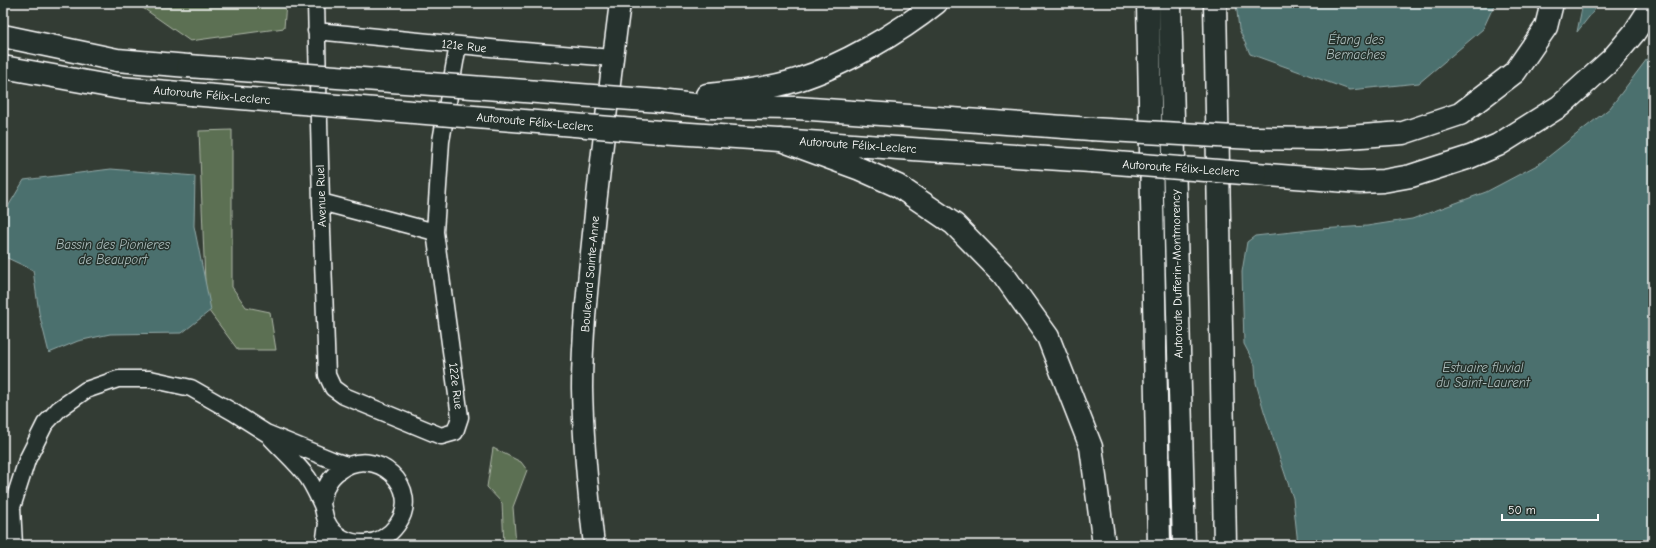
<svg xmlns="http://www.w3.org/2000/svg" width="1656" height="548" font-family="'Comic Neue',sans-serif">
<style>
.green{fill:#5c6f52;stroke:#aeb7a8}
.water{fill:#4b706e;stroke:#93a9a8}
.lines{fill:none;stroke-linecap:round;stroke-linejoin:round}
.minor-casing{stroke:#fff;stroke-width:19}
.major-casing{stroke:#fff;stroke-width:23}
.highway-casing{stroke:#fff;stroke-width:25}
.minor{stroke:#26332d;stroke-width:16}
.major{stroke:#26332d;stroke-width:20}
.highway{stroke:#26332d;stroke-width:22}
.highway-bridge-casing{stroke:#fff;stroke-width:25;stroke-linecap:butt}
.highway-bridge{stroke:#26332d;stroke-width:22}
.labels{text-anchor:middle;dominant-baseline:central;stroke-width:3;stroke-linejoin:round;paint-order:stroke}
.street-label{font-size:12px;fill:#fff;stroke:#26332d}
.water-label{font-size:13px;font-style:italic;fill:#aebfbe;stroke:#26332d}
</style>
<rect width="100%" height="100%" fill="#333c34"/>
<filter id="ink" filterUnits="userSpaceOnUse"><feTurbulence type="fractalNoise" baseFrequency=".025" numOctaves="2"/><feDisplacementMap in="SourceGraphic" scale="8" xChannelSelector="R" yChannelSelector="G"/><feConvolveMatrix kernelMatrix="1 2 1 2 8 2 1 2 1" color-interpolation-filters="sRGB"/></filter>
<g filter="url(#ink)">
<path class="green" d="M129 3H286L284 28 190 41 143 8Z
M232 130V287L246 307 270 312 276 350H238L206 307 199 131Z
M493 448 521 462 527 470 513 507 516 545H504L502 503 487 487Z"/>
<path class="water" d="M1236 3H1495L1483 29 1419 83 1350 90 1250 54 1239 29Z
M1583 3H1600L1577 32Z
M1653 51V545H1298L1293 498 1264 411 1256 383 1255 365 1244 344 1242 272 1247 242 1255 236 1320 229 1367 226 1412 219 1486 192 1539 164 1610 108Z
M111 169 195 176 194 226 211 310 182 333 110 334 78 341 49 353 39 313 33 270 3 256V215L24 180Z"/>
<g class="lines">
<defs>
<path id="minor" d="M316 3 321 202 327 375 333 388 344 396 441 436 455 432 460 417 435 232 441 141 458 45
M316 31 501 49 613 58
M321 202 435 232
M271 438C283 451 298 464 308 478 313 486 318 496 322 505 324 510 324 517 327 522 333 536 350 544 365 543 379 542 389 536 397 525 424 488 375 443 339 471 327 480 324 490 322 505
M14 545 12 507 27 460 45 424 59 409 86 390 118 379H150L191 388 233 412 266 433 332 460 347 465
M324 545 327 523"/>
<path id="major" d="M594 545C588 493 583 440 582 388 582 327 590 265 596 204 604 137 611 70 620 3"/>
<path id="highway" d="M1148 3 1159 545
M1170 3 1184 545
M1215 3 1225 545
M3 36 117 60 188 66
M3 67 120 88 191 94
M707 95C737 92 768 89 797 80 842 66 899 33 936 3
M660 101 711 107 797 108 1091 129
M660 132 1091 161
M1253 138 1321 139 1403 133 1460 114 1515 72 1546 27 1552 3
M781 140 860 169 898 186 954 224 1003 274 1048 337 1091 447 1104 545
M1256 174 1360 182 1383 181 1411 176 1470 157 1498 145 1560 106 1612 59 1634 33 1653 4"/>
</defs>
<use href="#minor" class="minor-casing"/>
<use href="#major" class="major-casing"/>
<use href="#highway" class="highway-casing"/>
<use href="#minor" class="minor"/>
<use href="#major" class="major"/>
<use href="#highway" class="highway"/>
<defs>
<path id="highway-bridge" d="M188 66 660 101
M191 94 660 132
M1091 129 1253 138
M1091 161 1256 174"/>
</defs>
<use href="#highway-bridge" class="highway-bridge-casing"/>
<use href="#highway-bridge" class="highway-bridge"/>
</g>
</g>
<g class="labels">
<g class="street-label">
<text transform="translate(464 46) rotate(6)">121e Rue</text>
<text transform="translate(212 95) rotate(5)">Autoroute Félix-Leclerc</text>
<text transform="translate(535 122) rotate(5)">Autoroute Félix-Leclerc</text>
<text transform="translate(858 145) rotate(4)">Autoroute Félix-Leclerc</text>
<text transform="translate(1181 168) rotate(4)">Autoroute Félix-Leclerc</text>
<text transform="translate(321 196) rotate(-92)">Avenue Ruel</text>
<text transform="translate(590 274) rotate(-85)">Boulevard Sainte-Anne</text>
<text transform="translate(1177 274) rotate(-91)">Autoroute Dufferin-Montmorency</text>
<text transform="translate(456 386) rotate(83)">122e Rue</text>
</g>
<g class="water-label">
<text x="1356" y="39">Étang des<tspan x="1356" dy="15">Bernaches</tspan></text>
<text x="113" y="244">Bassin des Pionieres<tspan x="113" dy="15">de Beauport</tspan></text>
<text x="1483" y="367">Estuaire fluvial<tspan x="1483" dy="15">du Saint-Laurent</tspan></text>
</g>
</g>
<rect width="1656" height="548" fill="none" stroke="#26332d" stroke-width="16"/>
<rect x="8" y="8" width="1640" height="532" fill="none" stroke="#fff" stroke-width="1.5" filter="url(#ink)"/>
<path d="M1502 514v6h96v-6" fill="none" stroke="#ffffff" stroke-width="2"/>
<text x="1508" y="514" font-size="12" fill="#ffffff" stroke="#26332d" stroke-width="3" paint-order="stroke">50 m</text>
</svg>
